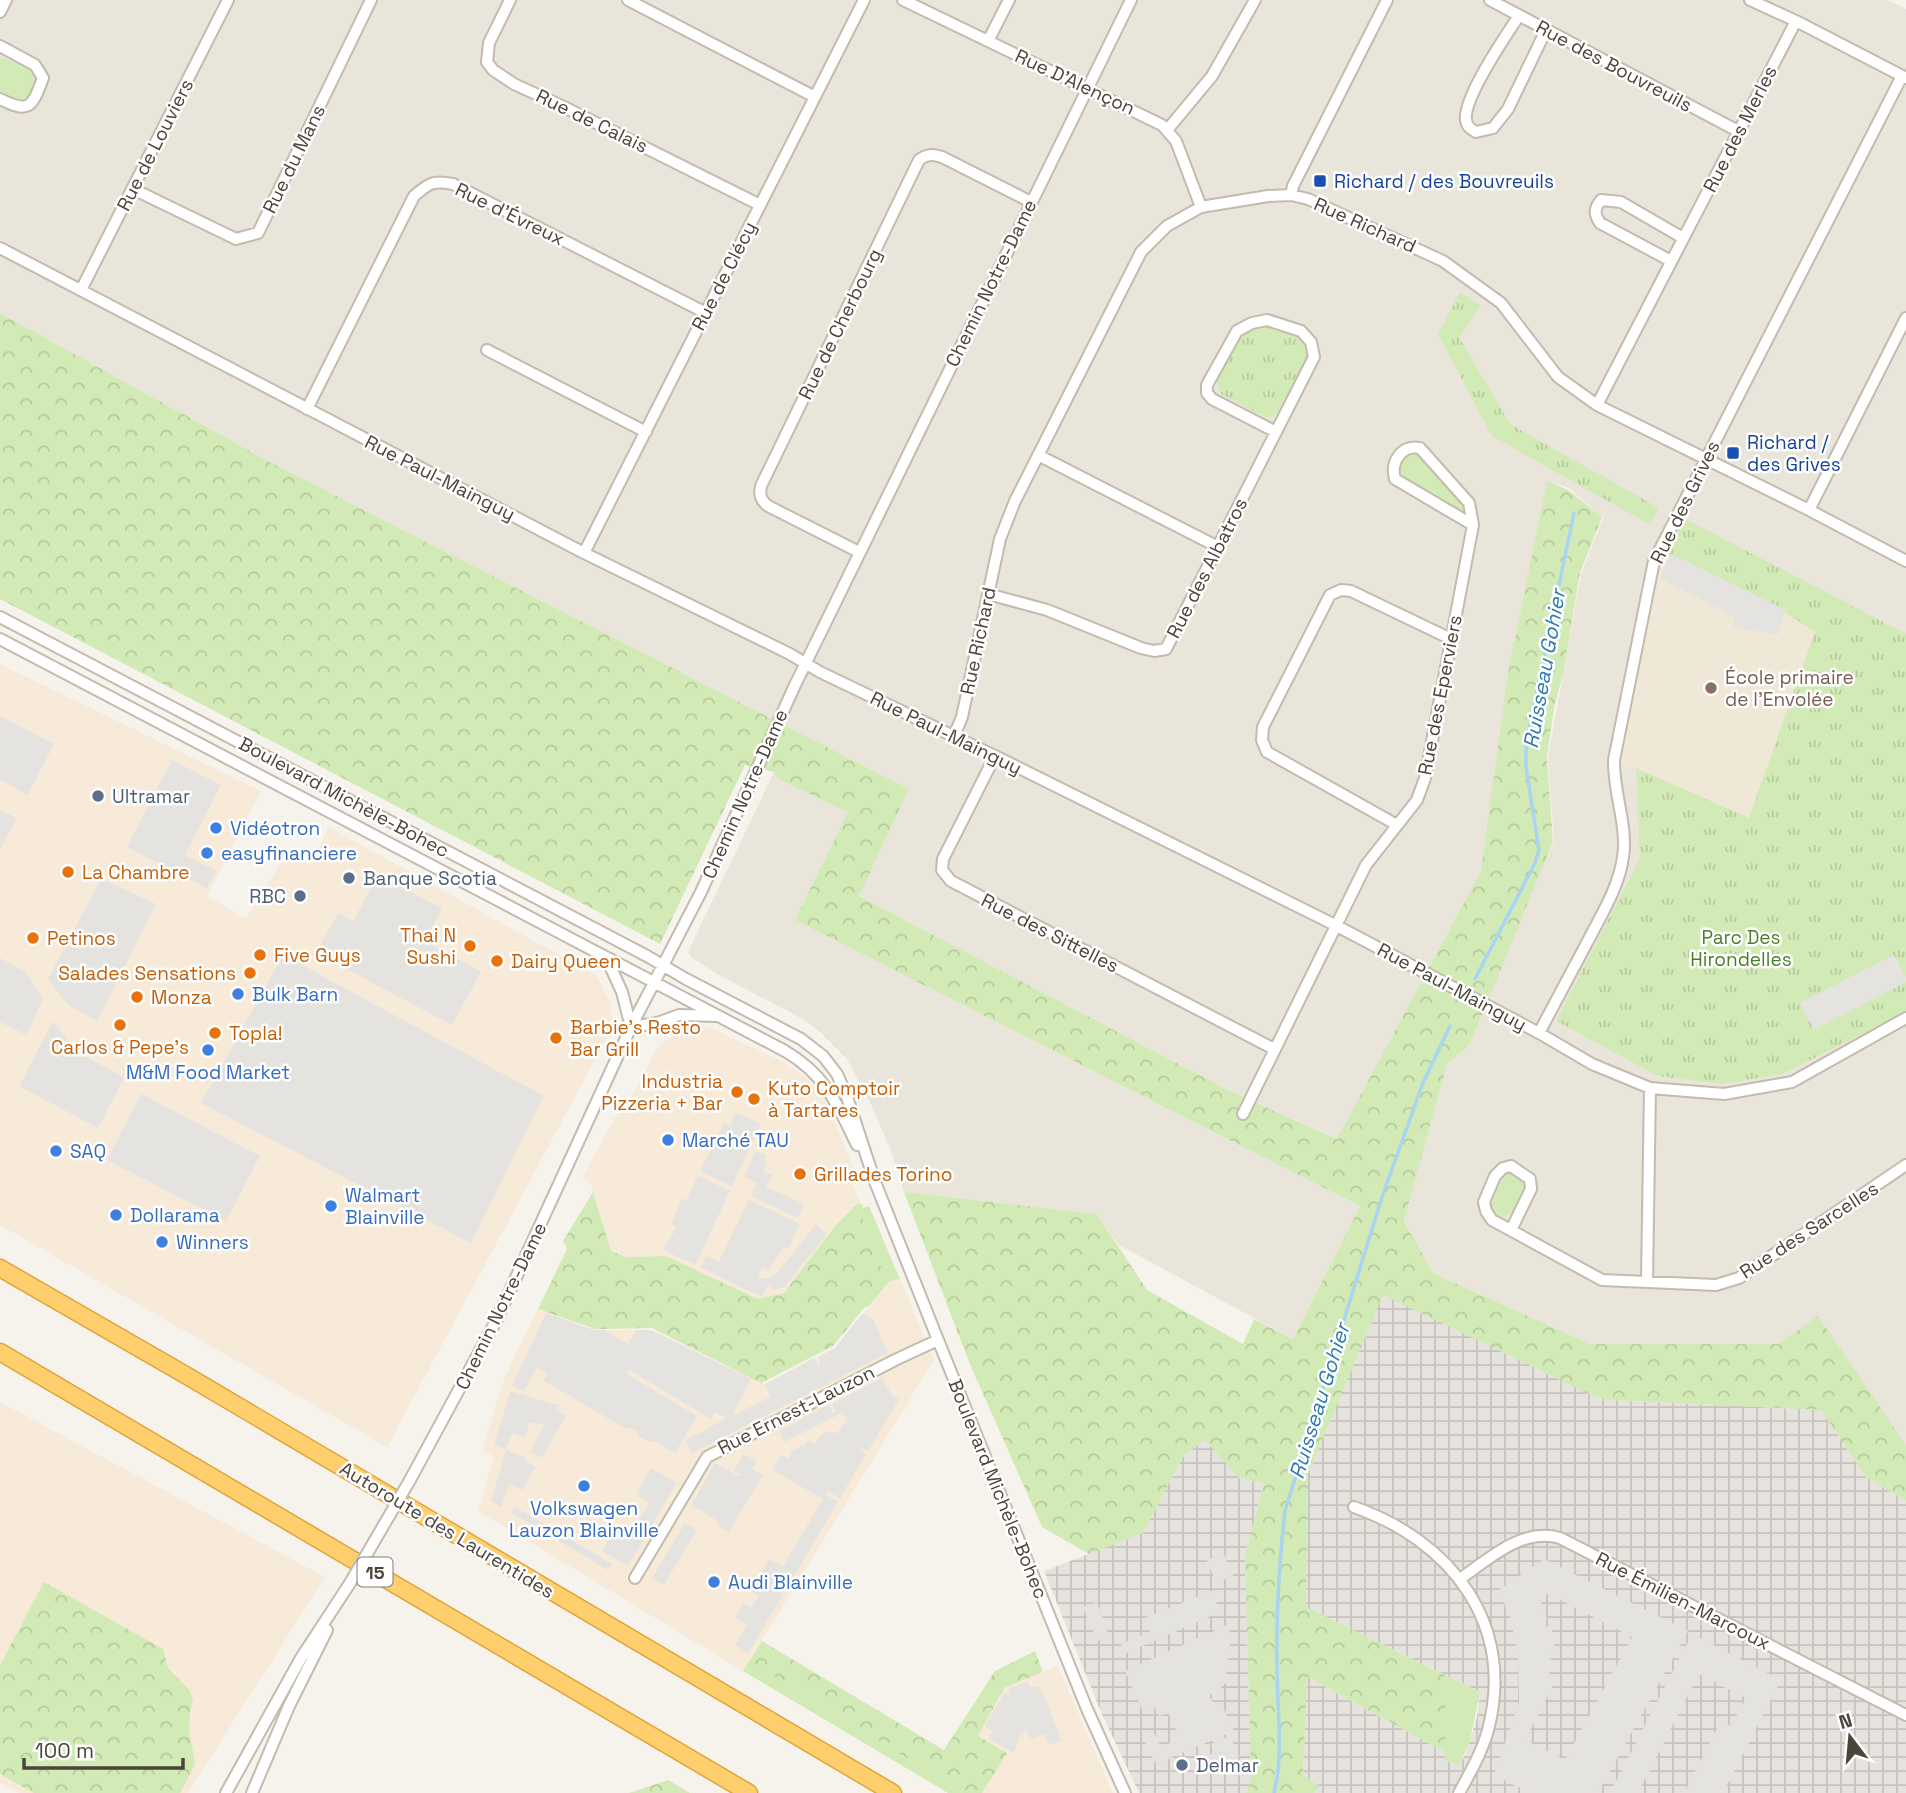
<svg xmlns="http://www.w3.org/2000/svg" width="1906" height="1793" font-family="'Space Grotesk',sans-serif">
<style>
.residential{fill:#eae5da}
.commercial{fill:#f7ead8}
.industrial{fill:url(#industrial-grid)}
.education{fill:#efe8d6}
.grass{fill:#d2eab5}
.forest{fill:url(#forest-crowns)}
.park{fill:url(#park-tufts)}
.parking{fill:#e5e3e0;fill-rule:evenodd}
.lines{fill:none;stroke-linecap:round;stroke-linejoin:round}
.stream{stroke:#a9d4f2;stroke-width:3.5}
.minor-casing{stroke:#c2bbae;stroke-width:14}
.highway-casing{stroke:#e0a43c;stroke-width:19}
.minor{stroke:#fff;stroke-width:10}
.highway{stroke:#ffcf6e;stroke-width:16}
.minor-bridge-casing{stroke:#c2bbae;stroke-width:14;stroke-linecap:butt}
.minor-bridge{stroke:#fff;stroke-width:10}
.transit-dot{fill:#1a4fb4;stroke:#fff;stroke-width:2.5}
.education-dot{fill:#8d6e63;stroke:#fff;stroke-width:2.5}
.service-dot{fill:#5c6f8a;stroke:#fff;stroke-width:2.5}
.shop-dot{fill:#3f7fe0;stroke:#fff;stroke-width:2.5}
.food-dot{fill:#e8710a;stroke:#fff;stroke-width:2.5}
.labels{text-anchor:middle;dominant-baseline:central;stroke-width:5;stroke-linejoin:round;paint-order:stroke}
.shield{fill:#fff;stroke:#817c74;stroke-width:2}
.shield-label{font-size:18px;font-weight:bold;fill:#4b4439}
.street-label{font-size:19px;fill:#4b4439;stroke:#fff}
.transit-label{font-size:19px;fill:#164399;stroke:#fff;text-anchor:start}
.education-label{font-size:19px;fill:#785e54;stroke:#fff;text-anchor:start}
.service-label{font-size:19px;fill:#4e5e75;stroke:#fff;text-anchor:start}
.shop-label{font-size:19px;fill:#366cbe;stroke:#fff;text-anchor:start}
.food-label{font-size:19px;fill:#c56008;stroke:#fff;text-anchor:start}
.park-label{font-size:19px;fill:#4a7f2a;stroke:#fff}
.water-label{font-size:21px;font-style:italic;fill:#2e7ab2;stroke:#fff}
</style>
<defs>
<pattern id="industrial-grid" width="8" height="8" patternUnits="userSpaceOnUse" patternTransform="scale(1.75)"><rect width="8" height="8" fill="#e6e2dd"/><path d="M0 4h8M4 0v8" fill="none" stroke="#c7c3be"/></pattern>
<pattern id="forest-crowns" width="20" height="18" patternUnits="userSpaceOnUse" patternTransform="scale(1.75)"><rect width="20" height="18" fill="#d2eab5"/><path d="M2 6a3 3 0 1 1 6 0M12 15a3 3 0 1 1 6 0" fill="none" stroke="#b6ca9c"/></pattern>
<pattern id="park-tufts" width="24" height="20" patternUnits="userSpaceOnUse" patternTransform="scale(1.75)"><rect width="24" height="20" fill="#d2eab5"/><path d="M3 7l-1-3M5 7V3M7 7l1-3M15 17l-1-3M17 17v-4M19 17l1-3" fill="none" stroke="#b6ca9c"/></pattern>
</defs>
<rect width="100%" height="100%" fill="#f6f3ec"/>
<path class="residential" d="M0 0H1888L1906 9V1445L1778 1344H1590L1433 1273 1404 1220 1447 1064 1464 1042 1554 842 1548 757 1581 575 1603 518 1569 488 1549 482 1481 871 1338 1139 1228 1090 859 896 909 789 268 461 0 313Z
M774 772 778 779 849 812 795 920 1360 1206 1293 1339 1119 1245 1097 1214 904 1192 891 1151 869 1100 847 1059 817 1029 797 1016 721 976 692 958 688 952Z"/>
<path class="commercial" d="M0 664 261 791 207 896 246 919 287 853 310 866 329 827 597 976 611 1004 612 1028 387 1447 0 1225Z
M693 1024 711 1028 784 1062 804 1076 823 1097 830 1110 856 1174 852 1176 853 1184 861 1204 855 1205 836 1225 784 1293 759 1299 666 1256 626 1257 611 1251 591 1184 588 1180 582 1178 612 1123 637 1087 654 1053 660 1045 672 1037 677 1026Z
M900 1279 934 1360 743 1671 478 1511 494 1456 482 1451 504 1379 538 1309 594 1330H651L765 1384 835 1348 890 1281Z
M0 1402 325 1577 188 1793H19L0 1783Z
M1058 1666 1113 1793H982L1006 1753 978 1736 1004 1688Z"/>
<path class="industrial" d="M1383 1294 1596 1397 1611 1400 1821 1410 1866 1477 1906 1501V1793H1314L1318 1785 1303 1776 1307 1677 1445 1752V1760L1459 1766 1466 1753 1477 1718 1480 1692 1306 1607 1308 1474Z
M1206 1439 1239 1478 1264 1483 1245 1556 1251 1779 1246 1793H1139L1101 1712 1044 1571 1143 1533 1184 1455Z"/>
<path class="education" d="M1668 556 1772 604 1815 631 1749 819 1636 768H1626L1614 760 1654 561Z"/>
<path class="grass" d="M0 57C23 67 45 68 30 98L18 101 0 93Z
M1414 452 1465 506 1464 509 1461 510 1403 478 1400 467 1406 456Z
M1507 1173C1540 1173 1520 1209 1504 1217L1495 1213 1491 1205 1503 1177Z
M857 1204H862L863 1208 869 1206C879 1228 889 1255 900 1279L890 1281 877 1296 873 1281 882 1275 879 1253 872 1244Z
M762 1641 752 1663 799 1690 962 1793H948L743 1671Z
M1445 1675 1480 1692 1470 1741 1459 1766 1445 1760Z"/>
<path class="forest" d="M0 313 268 461 909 789 859 896 1228 1090 1337 1139 1481 871 1508 674 1547 481 1568 490 1602 517 1580 573 1563 674 1554 708 1547 757 1553 842 1470 1044 1447 1064 1404 1221 1433 1273 1590 1344H1778L1818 1316 1906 1445V1501L1866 1477 1821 1410 1611 1400 1596 1397 1383 1295 1308 1474 1306 1607 1445 1675V1752L1307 1677 1303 1775 1318 1785 1314 1793H1246L1251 1779 1245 1556 1264 1483 1239 1478 1205 1440 1184 1455 1143 1533 1089 1554 1042 1527 969 1362 904 1192 1097 1214 1147 1290 1243 1344 1254 1319 1293 1339 1360 1206 795 920 848 812 778 779 774 772 745 765 660 944 0 599Z
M593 1192 611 1251 626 1257 666 1256 758 1299 784 1293 836 1225 857 1204 872 1244 879 1252 882 1275 873 1281 877 1296 868 1307H865L833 1346 761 1383 652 1328 595 1329 538 1309 567 1249 563 1241Z
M44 1582 163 1649 168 1668 190 1691 193 1700 190 1711 189 1729 195 1764 180 1793H34L0 1774V1665Z
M762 1641 944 1750 995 1671 1035 1651 1043 1672 1004 1688 978 1736 1007 1753 982 1793H962L799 1690 751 1663Z
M668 1780 690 1793H629Z"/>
<path class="park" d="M1460 292 1481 306 1459 337 1510 424 1659 508 1650 525 1492 436 1438 334Z
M1266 325C1281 328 1309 337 1307 356L1277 413 1271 417H1265L1221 394 1216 381C1226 353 1236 333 1266 325Z
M1684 518 1906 634V1012L1782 1074 1722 1084 1658 1076 1556 1021 1640 858 1636 768 1749 818 1815 632 1772 604 1668 556Z"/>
<path class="parking" d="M1671 554 1786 610 1778 635 1733 627 1735 617 1660 578Z
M0 716 54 744 28 795 0 780Z
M172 760 221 785 185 855 216 871 207 888 127 847Z
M0 810 17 818 0 850Z
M379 874 442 909 425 941 481 972 452 1025 316 953 338 913 353 921Z
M101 879 156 904 97 1021 68 1005 48 979Z
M283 955 544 1096 471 1243 201 1103Z
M1894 955 1906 977V982L1814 1030 1800 1003Z
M0 958 26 972 43 999 26 1035 0 1022Z
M53 1021 76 1051 124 1078 98 1128 19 1086Z
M141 1094 260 1156 226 1221 107 1160Z
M736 1113 761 1124 732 1186 700 1171 724 1123 730 1125Z
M755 1152 765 1154 766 1163 763 1171 772 1175 766 1187 804 1204 798 1218 751 1196 757 1183 744 1177Z
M698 1176 730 1191 695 1265 663 1250 677 1227 671 1224 676 1211 682 1199 686 1200Z
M749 1200 800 1224 788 1249 784 1247 769 1270 762 1267 759 1273 760 1279 770 1277 778 1272 816 1224 827 1234 785 1286 774 1291 769 1284 762 1297 701 1268 706 1256 719 1261Z
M546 1313 594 1330H605L628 1344 637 1330H651L751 1379 732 1416 770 1397 765 1384 814 1358 818 1365 821 1364 818 1357 835 1348 863 1313 873 1319 888 1353 692 1453 686 1440 727 1418 715 1412 711 1419 629 1370 627 1374 697 1416 675 1453 656 1442H649L637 1436 639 1432 632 1428 626 1429 543 1380 548 1374 537 1367 524 1391 512 1386Z
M882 1378 892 1395 899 1399 868 1451 861 1447 860 1449 866 1454 840 1498 828 1492 826 1495 838 1502 786 1590 772 1584 771 1587 783 1594 748 1654 735 1645 747 1625 735 1618 744 1603 751 1608 759 1596 751 1591 769 1559 783 1566 823 1499 772 1470 781 1455 788 1459 792 1452 801 1446 804 1447 808 1440 815 1444 820 1436 825 1433 830 1431 836 1434 847 1421 842 1413 784 1442 779 1431 829 1405 833 1413 836 1412 832 1404Z
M510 1391 558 1405 556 1410 566 1416 542 1458 530 1451 545 1425 530 1422 525 1437 512 1433 506 1449 494 1445Z
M506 1450 526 1458 525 1460 536 1467 522 1490 510 1484 501 1507 491 1501Z
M743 1454 757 1461 752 1469 763 1475 729 1532 718 1525 715 1519 691 1505 715 1463 740 1477 741 1475 734 1471Z
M651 1468 677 1483 628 1566 602 1551 618 1525 631 1532 650 1503 636 1494Z
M515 1507 612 1564 608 1570 512 1513Z
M685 1523 697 1530 664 1585 652 1578Z
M1224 1554 1233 1576 1216 1583 1207 1560Z
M1544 1559 1688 1631 1598 1793H1530L1494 1775 1519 1702 1518 1658 1511 1621 1499 1590ZM1547 1593 1632 1637 1565 1760 1525 1740 1555 1682 1547 1678 1555 1662 1549 1658 1555 1645 1548 1640 1553 1630 1544 1625 1547 1617 1537 1612Z
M1212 1591 1220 1612 1124 1654 1121 1644 1150 1632 1144 1618Z
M1097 1602 1109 1636 1097 1641 1083 1607Z
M1227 1625 1232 1638 1229 1640 1232 1653 1227 1655 1232 1669 1225 1671 1229 1679 1217 1692 1209 1695 1215 1707 1222 1705 1234 1731 1156 1764 1143 1738 1154 1733 1161 1747 1180 1738 1168 1713 1159 1716 1154 1706 1143 1711 1125 1671Z
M1692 1634 1781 1680 1723 1793H1684L1721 1721 1731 1726 1746 1698 1699 1674 1638 1793H1610Z
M1028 1681 1031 1688 1040 1686 1062 1740 1049 1745 1044 1734 1030 1739 1027 1731 1021 1734 1014 1753 989 1739 992 1731 985 1726 1004 1693 1011 1696 1008 1689Z
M1230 1736 1239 1757 1224 1763V1772L1214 1776 1206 1756 1214 1753 1211 1744Z"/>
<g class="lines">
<path class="stream" d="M1475 979 1535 863 1539 850 1526 767V744L1574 513
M1274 1793C1284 1754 1277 1708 1277 1668 1276 1616 1279 1563 1285 1511L1382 1197 1423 1083 1450 1026"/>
<defs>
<path id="minor" d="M510 0 489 43 487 62 493 70 514 84 564 107 760 205
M628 0 815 97
M903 0 1162 125 1176 141 1201 207
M1490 0 1738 131
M1750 0 1796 21 1906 78
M0 12 6 0
M1518 17C1505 37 1463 98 1466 120 1467 127 1471 129 1476 132L1493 128 1508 109 1546 30
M988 41 1009 0
M0 46 35 65 43 78C32 107 30 114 0 99
M1168 129 1212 76 1255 0
M133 189 236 239 258 233 371 0
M1291 195 1293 186 1387 0
M0 248 584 553 790 654 820 672 995 756 1337 926 1539 1033 1592 1064 1650 1088 1724 1094 1792 1082 1906 1018
M1671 261 1600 223C1594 214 1594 209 1601 200L1621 202 1683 238
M81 290 228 0
M487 350 646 432
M1597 405 1796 21
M307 409 414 196C429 183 433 180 453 184L706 313
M1038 455 1218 547
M1809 510 1906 318
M859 552 768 506C761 500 759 496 761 486L919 160C927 154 932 154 942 157L1031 202
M584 553 864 0
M988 594 1047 610 1141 648 1154 651 1166 649 1314 357 1311 342 1301 331 1267 320 1252 323 1237 331 1207 385V393L1212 399 1276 432
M0 617 647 956 686 979 801 1039 823 1056 837 1074 847 1097 875 1182 938 1340 1087 1709 1125 1793
M0 639 785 1051C826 1075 837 1104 857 1145
M954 736 962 717 1000 539 1015 501 1141 252 1167 226 1201 207 1268 196 1291 195 1308 199 1443 261 1501 303 1558 377 1597 405 1809 510 1906 561
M995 756 943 859 942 870 951 881 1274 1049
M1397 825 1267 752 1262 740 1263 727 1330 595 1341 590 1351 591 1451 639
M606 957 622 992 631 1027
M631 1027 657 1023 679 1015 717 1016
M1539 1033C1556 1001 1573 969 1590 937 1603 912 1619 886 1623 857 1628 826 1613 792 1614 760L1654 561 1902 76
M1243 1114 1366 865 1417 800 1425 778 1473 525 1469 503 1420 448C1402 444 1390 462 1395 479L1473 525
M1511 1230 1531 1189 1530 1179 1511 1166 1503 1168 1495 1176 1484 1202 1486 1211 1492 1220 1602 1280 1716 1285 1739 1278 1906 1165
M1647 1281 1650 1088
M410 1480 496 1321 631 1027 701 892 795 685 1131 0
M1354 1507C1451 1541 1516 1624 1488 1730 1482 1752 1470 1773 1459 1793
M635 1578 707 1457 895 1360 938 1340
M1460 1579C1489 1559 1522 1527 1560 1538L1906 1715
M226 1793 301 1658 350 1583
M252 1793 289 1706 327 1630"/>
<path id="highway" d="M0 1268 189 1377 893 1793
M0 1352 749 1793"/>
</defs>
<use href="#minor" class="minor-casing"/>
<use href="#highway" class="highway-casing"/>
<use href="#minor" class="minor"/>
<use href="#highway" class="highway"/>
<defs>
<path id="minor-bridge" d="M350 1583 410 1480"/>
</defs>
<use href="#minor-bridge" class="minor-bridge-casing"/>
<use href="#minor-bridge" class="minor-bridge"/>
</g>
<g class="transit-dot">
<rect x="1313" y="174" width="14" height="14" rx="3.5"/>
<rect x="1726" y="446" width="14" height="14" rx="3.5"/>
</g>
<circle class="education-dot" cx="1711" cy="688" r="7"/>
<g class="service-dot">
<circle cx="98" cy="796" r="7"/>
<circle cx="349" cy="878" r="7"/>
<circle cx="300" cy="896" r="7"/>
<circle cx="1182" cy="1765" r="7"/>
</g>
<g class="shop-dot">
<circle cx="216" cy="828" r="7"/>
<circle cx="207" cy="853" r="7"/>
<circle cx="238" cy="994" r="7"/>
<circle cx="208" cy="1050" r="7"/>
<circle cx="668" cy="1140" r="7"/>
<circle cx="56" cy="1151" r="7"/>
<circle cx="331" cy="1206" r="7"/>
<circle cx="116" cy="1215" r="7"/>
<circle cx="162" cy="1242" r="7"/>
<circle cx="584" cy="1486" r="7"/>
<circle cx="714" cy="1582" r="7"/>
</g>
<g class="food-dot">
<circle cx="68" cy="872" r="7"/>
<circle cx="33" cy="938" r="7"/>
<circle cx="470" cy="946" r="7"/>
<circle cx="260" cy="955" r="7"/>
<circle cx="497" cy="961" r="7"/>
<circle cx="250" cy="973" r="7"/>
<circle cx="137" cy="997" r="7"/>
<circle cx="120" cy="1025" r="7"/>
<circle cx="215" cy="1033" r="7"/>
<circle cx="556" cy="1038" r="7"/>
<circle cx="737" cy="1092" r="7"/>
<circle cx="754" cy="1099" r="7"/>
<circle cx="800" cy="1174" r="7"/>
</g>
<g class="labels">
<rect class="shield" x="357.5" y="1557.5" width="35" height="29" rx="5"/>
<g class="shield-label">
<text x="375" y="1572">15</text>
</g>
<g class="street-label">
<text transform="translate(1614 66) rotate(28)">Rue des Bouvreuils</text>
<text transform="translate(1075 82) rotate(25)">Rue D'Alençon</text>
<text transform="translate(592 121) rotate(26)">Rue de Calais</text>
<text transform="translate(1740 129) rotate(-63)">Rue des Merles</text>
<text transform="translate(155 145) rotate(-63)">Rue de Louviers</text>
<text transform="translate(294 159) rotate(-64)">Rue du Mans</text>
<text transform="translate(510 214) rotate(26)">Rue d'Évreux</text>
<text transform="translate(1365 225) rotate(24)">Rue Richard</text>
<text transform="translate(724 276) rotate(-63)">Rue de Clécy</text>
<text transform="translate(991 283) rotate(-64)">Chemin Notre-Dame</text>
<text transform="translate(840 324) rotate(-64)">Rue de Cherbourg</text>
<text transform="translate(440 478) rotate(27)">Rue Paul-Mainguy</text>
<text transform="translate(1685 502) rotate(-64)">Rue des Grives</text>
<text transform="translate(1207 568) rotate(-63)">Rue des Albatros</text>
<text transform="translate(978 641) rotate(-78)">Rue Richard</text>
<text transform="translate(1440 695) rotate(-79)">Rue des Eperviers</text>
<text transform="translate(946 733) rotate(26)">Rue Paul-Mainguy</text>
<text transform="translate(745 794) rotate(-66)">Chemin Notre-Dame</text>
<text transform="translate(344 797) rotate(28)">Boulevard Michèle-Bohec</text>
<text transform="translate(1050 933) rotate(27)">Rue des Sittelles</text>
<text transform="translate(1452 987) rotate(28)">Rue Paul-Mainguy</text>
<text transform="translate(1809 1230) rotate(-33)">Rue des Sarcelles</text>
<text transform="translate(501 1306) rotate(-64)">Chemin Notre-Dame</text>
<text transform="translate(796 1410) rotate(-27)">Rue Ernest-Lauzon</text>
<text transform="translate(998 1489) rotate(68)">Boulevard Michèle-Bohec</text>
<text transform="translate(447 1530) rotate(31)">Autoroute des Laurentides</text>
<text transform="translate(1683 1601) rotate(27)">Rue Émilien-Marcoux</text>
</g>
<g class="transit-label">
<text x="1334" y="181">Richard / des Bouvreuils</text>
<text x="1747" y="442">Richard /<tspan x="1747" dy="22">des Grives</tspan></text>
</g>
<g class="education-label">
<text x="1725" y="677">École primaire<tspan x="1725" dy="22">de l'Envolée</tspan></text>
</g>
<g class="service-label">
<text x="112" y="796">Ultramar</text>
<text x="363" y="878">Banque Scotia</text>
<text x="286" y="896" text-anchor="end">RBC</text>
<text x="1196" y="1765">Delmar</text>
</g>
<g class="shop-label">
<text x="230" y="828">Vidéotron</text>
<text x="221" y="853">easyfinanciere</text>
<text x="252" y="994">Bulk Barn</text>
<text x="208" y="1072" text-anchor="middle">M&amp;M Food Market</text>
<text x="682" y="1140">Marché TAU</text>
<text x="70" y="1151">SAQ</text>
<text x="345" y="1195">Walmart<tspan x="345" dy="22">Blainville</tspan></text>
<text x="130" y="1215">Dollarama</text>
<text x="176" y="1242">Winners</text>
<text x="584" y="1508" text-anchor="middle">Volkswagen<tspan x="584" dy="22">Lauzon Blainville</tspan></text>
<text x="728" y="1582">Audi Blainville</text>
</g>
<g class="food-label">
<text x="82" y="872">La Chambre</text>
<text x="456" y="935" text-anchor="end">Thai N<tspan x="456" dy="22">Sushi</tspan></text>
<text x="47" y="938">Petinos</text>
<text x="274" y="955">Five Guys</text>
<text x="511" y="961">Dairy Queen</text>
<text x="236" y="973" text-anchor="end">Salades Sensations</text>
<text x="151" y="997">Monza</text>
<text x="570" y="1027">Barbie's Resto<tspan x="570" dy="22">Bar Grill</tspan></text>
<text x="229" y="1033">Topla!</text>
<text x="120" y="1047" text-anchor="middle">Carlos &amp; Pepe's</text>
<text x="723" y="1081" text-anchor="end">Industria<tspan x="723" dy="22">Pizzeria + Bar</tspan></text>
<text x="768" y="1088">Kuto Comptoir<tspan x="768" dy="22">à Tartares</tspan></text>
<text x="814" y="1174">Grillades Torino</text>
</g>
<g class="park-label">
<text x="1741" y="937">Parc Des<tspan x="1741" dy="22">Hirondelles</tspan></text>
</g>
<g class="water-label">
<text transform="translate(1544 669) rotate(-80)">Ruisseau Gohier</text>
<text transform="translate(1319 1401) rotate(-73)">Ruisseau Gohier</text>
</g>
</g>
<g transform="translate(1850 1737) rotate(344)" stroke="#ffffff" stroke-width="5" paint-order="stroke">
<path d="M0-5L12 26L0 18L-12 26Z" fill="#4b4439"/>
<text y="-10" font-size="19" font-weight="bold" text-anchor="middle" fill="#4b4439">N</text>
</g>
<path d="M24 1758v10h159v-10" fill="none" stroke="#4b4439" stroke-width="3.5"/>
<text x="35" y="1758" font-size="21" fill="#4b4439" stroke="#ffffff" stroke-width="5" paint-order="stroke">100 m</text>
</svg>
